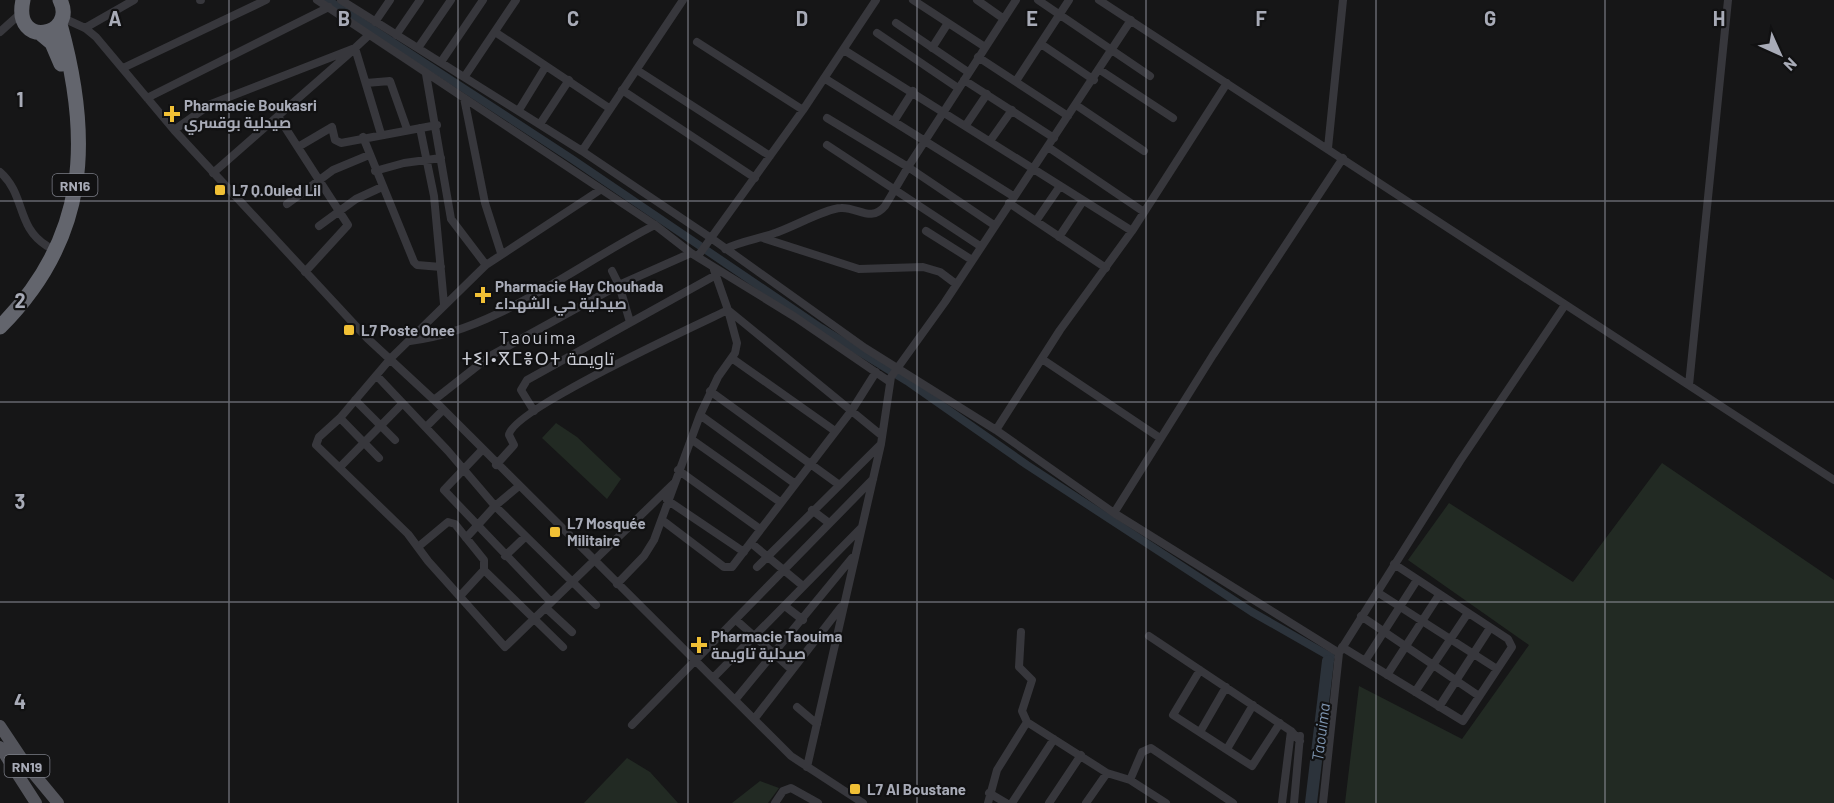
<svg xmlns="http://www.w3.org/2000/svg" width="1834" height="803" font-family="Barlow,Cairo,'Noto Sans Tifinagh',sans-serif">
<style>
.green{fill:#222a23}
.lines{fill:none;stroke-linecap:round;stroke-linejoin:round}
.canal{stroke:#2c333b;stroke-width:8}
.river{stroke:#2c333b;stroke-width:12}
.street{stroke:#37373c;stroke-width:8}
.primary{stroke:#53545b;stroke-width:12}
.highway{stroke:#63656d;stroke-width:15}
.grid{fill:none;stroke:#a8abb7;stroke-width:1.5;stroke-opacity:0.55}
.poi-dot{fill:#f1c035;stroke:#111112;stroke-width:2}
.labels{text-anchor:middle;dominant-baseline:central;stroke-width:4.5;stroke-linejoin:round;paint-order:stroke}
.shield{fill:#111112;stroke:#7b7d86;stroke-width:1.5}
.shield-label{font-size:14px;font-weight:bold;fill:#a8abb7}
.poi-label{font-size:15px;font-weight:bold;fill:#a8abb7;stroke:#111112;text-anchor:start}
.water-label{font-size:16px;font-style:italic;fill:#7f96b2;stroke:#111112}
.quarter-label{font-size:18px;letter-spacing:1.5px;fill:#c9cbd4;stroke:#111112}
.grid-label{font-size:20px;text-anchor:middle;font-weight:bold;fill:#a8abb7;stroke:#111112;stroke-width:4.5;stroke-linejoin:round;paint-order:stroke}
</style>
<rect width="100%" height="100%" fill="#161617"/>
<path class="green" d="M556 423 577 437 621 479 607 499 542 438Z
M1662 463 1834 580V803H1345L1359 686 1462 739 1529 645 1408 560 1449 503 1573 582Z
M627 758 650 772 678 803H584Z
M760 781 779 788 768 803H732Z"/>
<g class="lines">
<path class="canal" d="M328 0 572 159 821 328 907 381 1027 465 1252 612 1331 657 1328 661"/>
<path class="river" d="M1311 803 1328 661"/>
<path class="street" d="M200 0H201
M317 0 655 225 691 253 795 317 890 382
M341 0 582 151 711 238 865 348 996 430 1114 513 1339 653
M913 0 985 47
M977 0 1004 19
M1038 0 1150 76
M1099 0 1834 480
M63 18 85 28 96 37 174 130 367 338 434 400 776 741 791 756 863 803
M375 22 390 0
M896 23 968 72
M85 28 134 0
M0 32 21 13
M495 32 609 108
M877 33 958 88
M369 35 355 48 381 134
M396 35 420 0
M697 42 803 110
M1041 44 1094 80
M418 48 451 0
M932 48 948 23
M844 50 1132 231
M978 57 1068 116
M441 62 483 0
M123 68 266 0
M637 70 770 156
M1100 70 1173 118
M426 74 451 219 486 265
M465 76 516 0
M824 78 1013 196
M964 80 1054 138
M1016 81 1069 0
M366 83 390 81 407 129
M622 90 755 178
M147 98 329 7
M464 98 485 203 501 253
M1076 105 1144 151
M519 110 546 66
M279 118 348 225 305 272
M894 121 913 91
M540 124 569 80
M966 125 987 94
M420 128 434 196 444 304
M174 130 211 104 355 48
M363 137 414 262 417 265 441 267
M990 141 1012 110
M827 145 980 246
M298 147 332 127 335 140 341 143 437 125
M1048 147 1144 212
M1328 148 1343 0
M582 151 683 0
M375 171 404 163 441 158
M0 172C26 195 16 227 47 246
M213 173 351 52
M600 190 486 265 391 358 340 418 319 437 316 445 408 534 428 561 505 647 673 484
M1009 203 1106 268
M287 204 333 170 369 155
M1036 221 1060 186
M994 225 908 167 1016 0
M319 226 356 199 382 187
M926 231 972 260
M1059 237 1083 201
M763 238 859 269 923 267 940 272 956 284
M725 249C741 241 758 239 775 233 791 228 827 208 841 208 858 207 871 223 885 206L908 167 827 118
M698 256 803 110 876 0
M714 270 728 310 881 435
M612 271 619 285 630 322
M410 341C497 331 577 264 655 225
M733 359 835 431
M1042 359 1160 438
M377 376 448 451 495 506 596 605
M1689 385 1728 0
M710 391 838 484
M355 400 395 440
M434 400 490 356 619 285 691 253
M534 411 521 390 527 380 716 275
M700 415 794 483
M340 418 379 458
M426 427 443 410
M996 430 1060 330 1132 231 1227 83
M691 439 780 502
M482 450 444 490 551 602
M496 465 514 445 509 435C511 410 697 325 728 310L737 343 735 353 718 377 700 415 654 540 644 556 617 584
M340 467 402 404
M678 470 760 529
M667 500 744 552
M812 510 829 523
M1114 513 1213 355 1343 158
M662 520 724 567H732L852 410 876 372
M466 538 495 506 519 486
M751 543 803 586
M418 547 448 522 455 524 484 560V570L461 595
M505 556 525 537
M757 567 880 445
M484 570 563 647
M1377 592 1497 669
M785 606 803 620
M546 608 572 632
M1361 616 1479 696
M736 620 792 670
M1021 632 1019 667 1032 680 1022 711 1027 722 1107 773 1130 780 1166 803
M1149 636 1291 731 1300 741
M1342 647 1463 721 1512 647 1508 639 1394 564
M1365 661 1417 580
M1200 670 1173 715 1252 766 1280 723
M1387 675 1439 595
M714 677 861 528
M1415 692 1468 613
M735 700 852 558
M797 707 817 724
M1439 707 1490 628
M755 718 841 607
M632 725 873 479
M1200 732 1226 687
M1227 749 1253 705
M807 767 881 444 891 377 945 302 1131 20
M1130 780 1142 752 1151 748 1233 803
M989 793 1006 803
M775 803 783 791 791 788 818 803
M988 803 997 770 1027 722
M1012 803 1054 739
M1049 803 1081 755
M1086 803 1107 773
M1282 803 1291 731
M1294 803 1300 736
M1323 803 1339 653 1460 461 1565 305"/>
<path class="primary" d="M0 726 24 762 58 803
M0 747 36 803"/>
<path class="highway" d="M23 0C12 50 78 36 60 0
M40 33 52 43 61 64
M0 327C89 238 92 139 60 24"/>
</g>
<path class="grid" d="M229 0V803M458 0V803M688 0V803M917 0V803M1146 0V803M1376 0V803M1605 0V803M0 201H1834M0 402H1834M0 602H1834"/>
<g class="poi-dot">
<path d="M169 105h6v6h6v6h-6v6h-6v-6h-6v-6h6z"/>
<rect x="214" y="184" width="12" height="12" rx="3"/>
<path d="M480 286h6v6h6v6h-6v6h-6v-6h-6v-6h6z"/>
<rect x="343" y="324" width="12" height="12" rx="3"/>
<rect x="549" y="526" width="12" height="12" rx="3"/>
<path d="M696 636h6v6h6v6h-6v6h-6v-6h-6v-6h6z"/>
<rect x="849" y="783" width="12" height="12" rx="3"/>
</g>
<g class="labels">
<g class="shield">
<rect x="52.5" y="174" width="45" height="22" rx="4.5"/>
<rect x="4.5" y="755" width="45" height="22" rx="4.5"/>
</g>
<g class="shield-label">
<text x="75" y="185">RN16</text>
<text x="27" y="766">RN19</text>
</g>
<g class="poi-label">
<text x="184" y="105">Pharmacie Boukasri<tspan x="184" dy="17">صيدلية بوقسري</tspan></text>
<text x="232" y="190">L7 Q.Ouled Lil</text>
<text x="495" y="286">Pharmacie Hay Chouhada<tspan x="495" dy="17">صيدلية حي الشهداء</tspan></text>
<text x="361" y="330">L7 Poste Onee</text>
<text x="567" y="523">L7 Mosquée<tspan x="567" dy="17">Militaire</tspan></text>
<text x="711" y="636">Pharmacie Taouima<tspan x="711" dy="17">صيدلية تاويمة</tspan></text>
<text x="867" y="789">L7 Al Boustane</text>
</g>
<g class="water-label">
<text transform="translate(1320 732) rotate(-83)">Taouima</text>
</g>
<g class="quarter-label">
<text x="538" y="337">Taouima<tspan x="538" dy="21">ⵜⵉⵏ•ⴳⵎⴻⵔⵜ تاويمة</tspan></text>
</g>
</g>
<g class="grid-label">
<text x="115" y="26">A</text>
<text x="344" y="26">B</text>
<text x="573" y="26">C</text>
<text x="802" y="26">D</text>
<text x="1032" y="26">E</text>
<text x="1261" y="26">F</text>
<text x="1490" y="26">G</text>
<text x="1719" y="26">H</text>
<text x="20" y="107">1</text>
<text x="20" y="308">2</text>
<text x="20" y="509">3</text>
<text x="20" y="709">4</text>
</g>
<g transform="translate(1780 54) rotate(135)" stroke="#111112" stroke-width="4.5" paint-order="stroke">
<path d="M0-4.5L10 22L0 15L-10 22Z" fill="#a8abb7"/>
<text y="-9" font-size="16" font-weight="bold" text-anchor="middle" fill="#a8abb7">N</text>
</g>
</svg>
